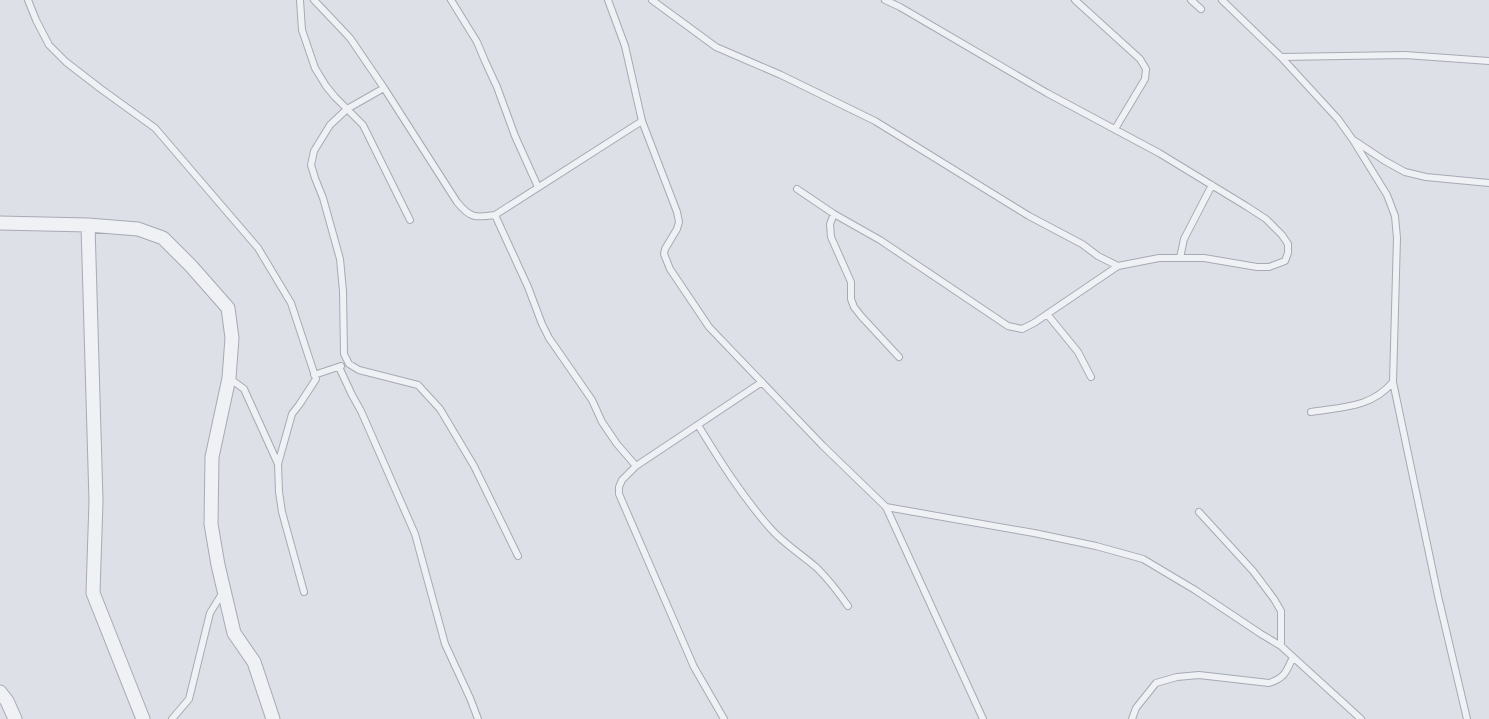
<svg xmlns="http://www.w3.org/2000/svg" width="1489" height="719" font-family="Ubuntu,sans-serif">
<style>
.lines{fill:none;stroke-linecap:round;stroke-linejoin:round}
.service-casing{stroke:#a6aab4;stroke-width:8}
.minor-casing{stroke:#a6aab4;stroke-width:15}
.service{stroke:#eff1f5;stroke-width:6}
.minor{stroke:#eff1f5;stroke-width:13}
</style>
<rect width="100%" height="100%" fill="#dde0e7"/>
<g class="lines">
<defs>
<path id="service" d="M28 0 36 20 49 45 66 62 101 89 155 128 258 248 291 303 316 379 299 405 292 414 278 464 279 492 282 512 304 592
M300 0 302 30 315 68 326 86 335 97 363 125 410 220
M314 0 350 38 384 88 457 202C470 218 475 218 495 215L642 121 677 212 679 222 677 229 665 249 664 254 670 269 709 327 823 446 886 507 983 719
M451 0 477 42 485 61 497 87 515 136 538 187
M608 0 625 46 642 121
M652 0 716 47 781 75 875 121 1029 216 1082 244 1098 256 1118 266
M1075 0 1140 59 1146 69 1145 79 1115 129
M1191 0 1201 9
M1222 0 1281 57 1338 119 1353 140 1387 195 1395 216 1397 238 1393 382C1371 408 1342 407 1311 412
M1281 57 1405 55 1489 61
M384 88 347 109 330 125 314 151 311 165 315 178 323 198 340 259 343 291 344 354 349 364 359 370 418 385 440 409 474 466 518 556
M1355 141 1385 161 1405 172 1426 177 1489 183
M797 189 834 214 880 240 1008 326 1022 329 1034 323 1118 266 1159 258H1204L1257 267H1269L1285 261 1288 253V244L1282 235 1266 219 1246 206 1159 153 1047 93 900 7 885 0
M834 214 830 224 831 237 851 282V299L854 307 861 316 899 357
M495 215 528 287 542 324 549 338 592 400 602 422 617 444 636 466
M1180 258 1184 239 1212 185
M1047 314 1078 352 1091 377
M339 367 352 395 361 411 415 534 445 644 470 698 478 719
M314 375 341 366
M229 378 244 389 278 464
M1393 382 1438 596 1467 719
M698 425C720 461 742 496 770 528 784 544 801 554 817 568 828 579 839 593 848 606
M886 507 1034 533 1096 546 1143 559 1195 590 1261 634 1281 646 1293 657C1286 672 1285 678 1269 683L1199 675 1177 677 1156 683 1136 708 1132 719
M1199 512 1253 571 1274 599 1281 611V646
M1293 657 1361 719
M172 719 189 699 210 613 223 592
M724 719 694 667 619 494V487L622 480 636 466 762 382"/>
<path id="minor" d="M0 223 88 225 138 229 163 238 191 266 228 308 232 338 229 378 212 457 211 524 218 565 234 633 254 662 273 719
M88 225 96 501 93 593 143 719
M0 692 7 701 15 719"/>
</defs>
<use href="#service" class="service-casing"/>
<use href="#minor" class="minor-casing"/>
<use href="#service" class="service"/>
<use href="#minor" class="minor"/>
</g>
</svg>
